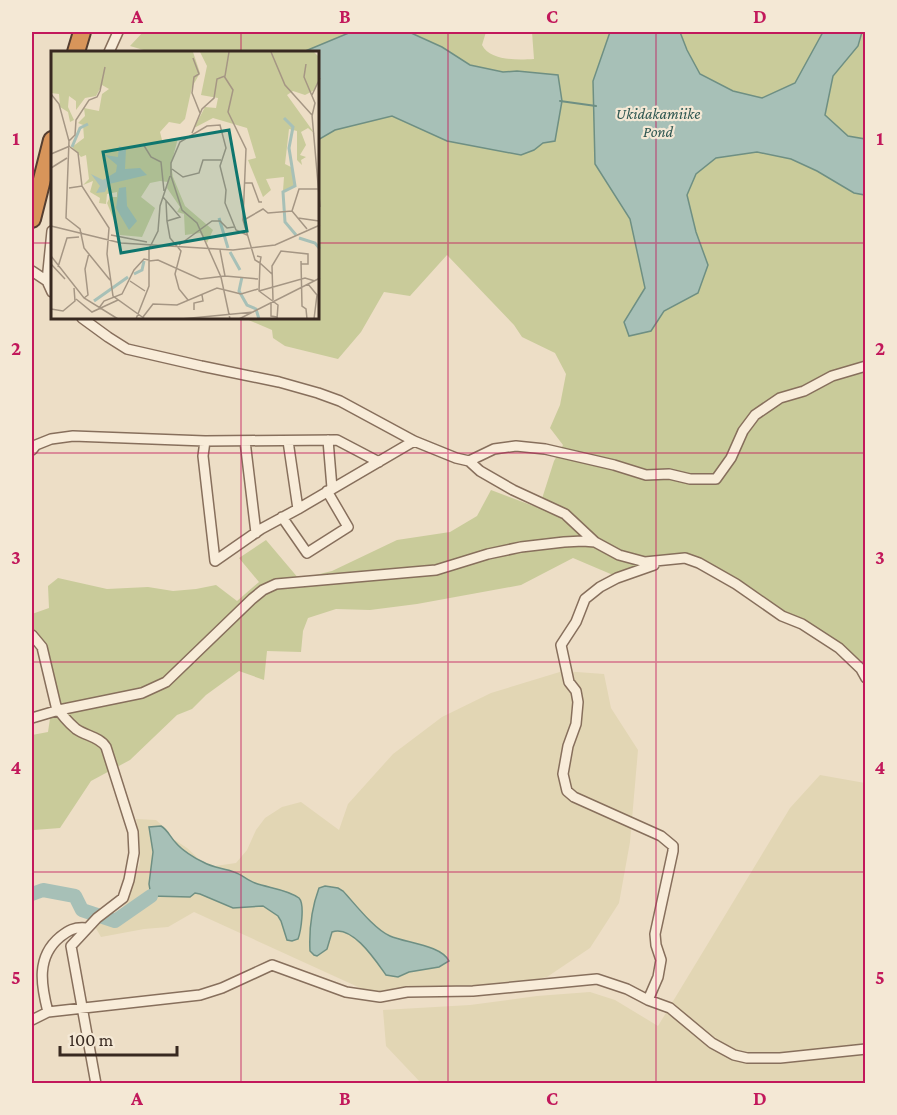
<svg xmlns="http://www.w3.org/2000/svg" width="897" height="1115" font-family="'Crimson Pro',serif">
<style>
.farmland{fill:#e2d6b4}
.green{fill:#c9cb9a}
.water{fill:#a7c0b7;stroke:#6e8f83;stroke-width:1.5}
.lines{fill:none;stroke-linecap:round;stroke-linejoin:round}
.stream{stroke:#6e8f83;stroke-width:2}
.river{stroke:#a7c0b7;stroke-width:14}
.street-casing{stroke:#876f5c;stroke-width:12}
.highway-casing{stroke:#553e30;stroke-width:20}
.street{stroke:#f8ecd9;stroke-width:9}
.highway{stroke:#d8955a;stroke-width:16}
.grid{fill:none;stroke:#c2185b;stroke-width:1.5;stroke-opacity:0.55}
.labels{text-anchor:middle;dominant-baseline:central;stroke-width:4.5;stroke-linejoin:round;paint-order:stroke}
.water-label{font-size:16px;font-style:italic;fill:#2f5751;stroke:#f4e8d5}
.inset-river{fill:none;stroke:#a7c0b7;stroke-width:3}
.inset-road{fill:none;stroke:#a59684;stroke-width:1.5}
.view{fill:#0f766e;fill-opacity:0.15;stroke:#0f766e;stroke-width:3}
.inset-edge{fill:none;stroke:#382920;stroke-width:3}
.neatline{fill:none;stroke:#c2185b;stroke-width:2}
.grid-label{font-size:20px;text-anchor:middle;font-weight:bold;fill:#c2185b}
</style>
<rect width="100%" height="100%" fill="#eddec6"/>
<path class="farmland" d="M563 671 604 674 611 708 638 750 630 842 619 903 590 948 547 977 473 991 380 997 194 912 168 927 144 929 101 937 94 925 99 912 117 913 126 903 140 862 139 837 136 819 156 820 166 829 172 838 187 848 202 862 215 866 236 863 247 850 256 830 265 818 282 807 301 802 339 830 348 804 393 754 442 717 491 693Z
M820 775 865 783V1083H421L386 1046 383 1010 470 1005 537 996 590 992 615 1000 658 1026 790 808Z"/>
<path class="green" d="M143 32H486L482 45C490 61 518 60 534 59L532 32H865V663L736 584 681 561 613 575 573 558 521 585 417 604 370 610 336 609 308 618 303 631 301 652 267 651 264 680 239 671 206 695 192 709 177 715 130 760 91 781 60 828 34 830 32 824V735L48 732 52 705 46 650 32 627V614L49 608 48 586 58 578 107 589 148 587 173 591 196 589 216 585 237 601 259 582 239 558 266 540 299 579 332 571 397 540 450 532 477 516 491 490 539 508 554 461 563 445 550 428 560 405 566 374 555 353 522 337 514 325 447 255 410 296 384 292 361 332 338 359 285 346 273 338 272 330 244 318H318V52H147V51L130 46Z"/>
<path class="water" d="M351 32H409L442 47 470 65 503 72 517 71 558 75 562 101 555 141 543 143 534 150 521 155 447 141 392 116 335 130 318 140V52H303Z
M610 32H680L687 50 700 74 733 91 762 98 795 83 823 32H862L858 46 833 76 825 115 848 136 865 139V195L854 193 817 171 791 159 757 152 716 158 696 174 687 195 696 232 708 265 698 293 664 311 651 331 629 336 624 322 645 288 630 219 595 164 593 81Z
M161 826C168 830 170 837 176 843 182 850 194 858 203 862 213 868 224 868 234 872 241 874 247 880 255 883 268 888 287 889 299 898 305 904 301 931 298 939L292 941 287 940 281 921 278 916 263 906 233 908 200 894 195 893 190 897 151 896 149 884 153 852 149 827Z
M325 886 338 888 343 891C355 904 375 930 390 936 406 943 441 945 449 961L439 967 409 972 398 977 386 975C376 961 352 924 332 932L327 949 317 956 314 955 310 951C309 931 312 907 319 888Z"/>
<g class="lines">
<path class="stream" d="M560 101 596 106"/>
<path class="river" d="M32 894 43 890 75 896 82 910 115 921 151 896"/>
<defs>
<path id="street" d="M109 52 118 32
M32 271 47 281 52 292
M47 281 52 231
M82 318 108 337 127 349 201 366 279 382 318 393 340 401 414 441 456 458 469 461 480 471 513 490 565 514 595 542 619 555 645 562 685 558 699 563 736 584 782 616 802 624 839 648 861 669 866 678
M328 440 332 488
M205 441 337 440 379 462
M245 441 256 533
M288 441 298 509
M32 450 36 445 51 439 73 436 205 441 203 456 215 561 261 529 298 509 414 441
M469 461 494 449 516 446 545 449 614 465 646 475 669 474 690 479H716L731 458 743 431 755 415 780 398 804 391 832 376 866 366
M282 517 307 553 348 527 327 491
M32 635 42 647 56 706C61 714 69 723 76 729 86 736 100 737 106 747L133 832 134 853 129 880 123 898 97 918 71 946 96 1084
M32 718 59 710 142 693 166 682 252 599 263 590 276 584 436 570 488 554 521 547 564 542 583 541 595 542
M648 1000 658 977 661 960 656 945 655 934 673 851V846L661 836 574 797 567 791 563 774 568 746 576 724 578 702 576 691 569 682 561 645 576 622 585 599 600 587 617 578 654 565
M48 1012C41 985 36 957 60 937 69 930 74 927 86 928
M32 1020 48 1012 200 995 222 988 272 965 346 992 380 997 407 992 473 991 597 979 627 989 648 1000 670 1008 712 1043 734 1055 747 1058H780L866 1049"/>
<path id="highway" d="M76 52 82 32
M32 219 52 140"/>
</defs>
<use href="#street" class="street-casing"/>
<use href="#highway" class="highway-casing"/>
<use href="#street" class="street"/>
<use href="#highway" class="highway"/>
</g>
<path class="grid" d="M241 32V52M448 32V1084M656 32V1084M32 243H52M318 243H866M241 318V1084M32 453H866M32 662H866M32 872H866"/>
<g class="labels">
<g class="water-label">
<text x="658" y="113">Ukidakamiike<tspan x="658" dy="18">Pond</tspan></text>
</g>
</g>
<g transform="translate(51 51)">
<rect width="268" height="268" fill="#eddec6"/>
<path d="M0 1H142L149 22 141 36 134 68 129 73 118 71 109 81 111 89 127 87 120 114 122 126 134 155 162 179 156 192 149 182 134 184 133 163 126 161 129 156 116 137 117 131 109 130 99 132 90 146 104 157 91 186 69 184 56 152 59 146H66V141L56 143 55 153 48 152 49 147 39 141 42 130 32 134 38 128 35 104 30 106 21 96 33 87 32 74 27 72 34 65 33 57 48 60 51 43 58 38 51 34 45 45 34 47 25 59V50L18 45 17 56 23 69 19 71 17 61 9 56 8 43 0 42ZM149 1H263L267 5 268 26 264 39 254 44 242 40 236 44 264 83 257 77 250 81 255 94 249 104 255 106 250 109 251 114 246 109V80L238 78 234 113 242 117 243 136 232 140 233 126 215 128 220 139 212 146 197 109 205 107 196 77 162 67 143 77 154 56 165 57 167 47 150 44 156 15Z" fill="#c9cb9a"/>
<path d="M68 95 75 98 74 118 89 117 96 124 58 133 54 141 45 142 49 135 40 123 52 129 65 121 66 114 54 104 67 106ZM75 136 76 155 86 170 78 179 65 157 68 137Z" fill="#a7c0b7"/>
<path class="inset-river" d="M233 67 242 76 238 97 244 135 232 141 234 171 245 184M21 96 29 77 37 73M168 167 177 197M248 187 264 192 269 198M179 201 189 219M83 223 91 219 93 210M191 226 188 240 196 254 205 258 208 268M43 250 77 226"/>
<path class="inset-road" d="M220 1 234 34 261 64 269 156M142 7 148 23 143 26 141 42 149 62M255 13 253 26 264 52 261 65M173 25 182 39 177 61 195 98 192 169 204 209 209 212 208 240 227 254 226 268M0 43 8 53 18 90 15 167 29 178 33 197 59 229M261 44 269 27M141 82 151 58 163 47 166 28 174 25 178 1M18 90 24 84 25 69 38 49 46 46 49 40 54 16M92 93 100 106 110 111 113 140M19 96 27 102 31 135M0 103 19 95M0 117 16 107M121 118 132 126 148 122 152 109H170M194 132H201L208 151H211M18 137 31 135 58 177 56 203 62 245 94 268M112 146 129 166 116 170 119 187 130 200 124 223 128 238 137 249M115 150 116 170M241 160 248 138H267M247 167 268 170M193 169 212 158 217 162 241 160 256 178M0 175 70 192 182 199 224 194 269 174M60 184 96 191M128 194 161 170H169L176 177 183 176M169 199 174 225M0 205 33 247 67 268M206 205 210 206 209 212 221 223M98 210 107 209 149 228 174 225 207 228M250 210 251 255 255 258 256 268M0 213 14 228M7 216 16 187 28 186M79 230 94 240M257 233 266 244 263 268M208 240 254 227 264 230M33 247 37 244 34 218 38 202M25 248 41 261 67 249M222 249 221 215 230 200 257 203V213H250M220 252V265L226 266M48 257 53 250 71 243 83 219 93 208 98 209M0 258 12 260 24 250 23 237M143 259V252L152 250 151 244M92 266 102 253 126 254 166 237 190 243 207 238M85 268 98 235V198L107 180 109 155 119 125M130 268 203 261M179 268 170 226 146 172 131 159 120 125V112L129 91 156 75 169 74 175 97 169 115 175 139 174 152 185 179 196 184M188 268 269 227"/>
<path class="view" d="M178 79 196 180 70 202 52 101Z"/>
<rect width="268" height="268" class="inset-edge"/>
</g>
<rect width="897" height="1115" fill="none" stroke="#f4e8d5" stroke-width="66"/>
<path d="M60 1046v9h117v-9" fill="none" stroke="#382920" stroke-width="3"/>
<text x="69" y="1046" font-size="18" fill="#382920" stroke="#f4e8d5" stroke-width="4.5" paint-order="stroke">100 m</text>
<rect x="33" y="33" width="831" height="1049" class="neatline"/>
<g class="grid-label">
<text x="137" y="23">A</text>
<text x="345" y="23">B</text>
<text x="552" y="23">C</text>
<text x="760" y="23">D</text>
<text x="16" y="145">1</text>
<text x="880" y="145">1</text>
<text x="16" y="355">2</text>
<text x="880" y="355">2</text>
<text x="16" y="564">3</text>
<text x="880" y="564">3</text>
<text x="16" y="774">4</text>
<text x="880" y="774">4</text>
<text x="16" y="984">5</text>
<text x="880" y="984">5</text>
<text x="137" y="1105">A</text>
<text x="345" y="1105">B</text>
<text x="552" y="1105">C</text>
<text x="760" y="1105">D</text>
</g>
</svg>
